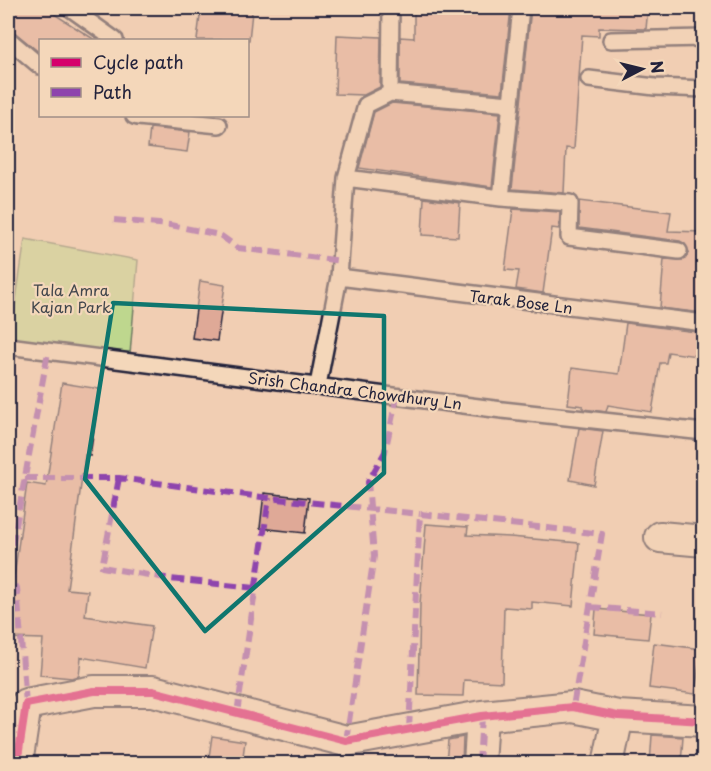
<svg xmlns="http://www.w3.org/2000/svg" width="711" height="771" font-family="'Playpen Sans',sans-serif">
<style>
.green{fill:#bed78e;stroke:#707c64;stroke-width:1.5}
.building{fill:#dfa997;stroke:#22223b;stroke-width:1.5}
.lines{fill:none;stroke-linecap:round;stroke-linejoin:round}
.lane-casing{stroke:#22223b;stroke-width:20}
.street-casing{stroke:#22223b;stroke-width:34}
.lane{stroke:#f4d7ba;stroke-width:15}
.street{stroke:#f4d7ba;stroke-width:30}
.quiet{stroke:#8e44ad;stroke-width:6;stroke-dasharray:12 6;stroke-linecap:butt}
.cycleway-casing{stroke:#f4d7ba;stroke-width:11}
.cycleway{stroke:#d6006c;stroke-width:8}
.marked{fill:none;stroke:#0f766e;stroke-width:4.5;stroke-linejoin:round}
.labels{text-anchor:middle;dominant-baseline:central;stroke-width:4.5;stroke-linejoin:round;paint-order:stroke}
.park-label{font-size:15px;fill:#41464c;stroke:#f4d7ba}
.street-label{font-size:15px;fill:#22223b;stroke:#f4d7ba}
</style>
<rect width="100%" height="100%" fill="#f1ceb3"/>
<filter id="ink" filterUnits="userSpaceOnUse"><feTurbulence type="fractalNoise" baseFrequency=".0167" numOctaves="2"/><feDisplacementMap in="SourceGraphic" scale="12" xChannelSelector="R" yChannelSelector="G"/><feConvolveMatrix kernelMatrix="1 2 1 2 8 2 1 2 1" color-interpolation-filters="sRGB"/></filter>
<g filter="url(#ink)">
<path class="green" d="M25 239 138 260 130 354 10 340Z"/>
<path class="building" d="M8 8H45L95 40H40V53L14 32 8 30Z
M201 8 252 12 249 40H197Z
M472 8H511L502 93 400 84V37L414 38V10L472 11Z
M531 8H648L646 29 599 28V36L582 35 574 149 566 148 564 193 512 189Z
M337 35 381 37 380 87 364 95 335 94Z
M392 103 500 113 492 187 359 168 374 112Z
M150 128 190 132 187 152 148 147Z
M424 198 460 203 458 237 422 235Z
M579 201 671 212 668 231 704 232V313L660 308 664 259 683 260 689 252 685 244 680 241 579 228Z
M513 209 560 212 559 229 552 228 543 293 516 289 519 271 505 270Z
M200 281 225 285 217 341 192 338Z
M626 323 704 333V357L668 352 666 363H660L652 412 608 405 606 412 583 409V406L568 404 572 368 619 374Z
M62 383 100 389 90 456 85 455 67 589 88 591 85 616 152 626 145 668 81 657 79 676 72 678 40 675 43 639 8 638V598H11L27 483 46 486Z
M579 428 603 431 594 485 570 480Z
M264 493 309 498 305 533 260 528Z
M426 524 468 527 467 535 510 537 579 543 573 606 532 602V609L504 607 502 682 464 680 463 696 418 695 420 604Z
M596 609 651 614 648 639 594 634Z
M654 643 701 649 695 694 649 688Z
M652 735 683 737 681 764H650Z
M212 736 245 741 242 764H208Z
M463 737 462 764H446L448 740Z"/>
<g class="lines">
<defs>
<path id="lane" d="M70 8 115 40
M391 8 390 93 510 104
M8 39 40 66
M611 40 704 38
M589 79 655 87 704 89
M134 116 138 117 219 125
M346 178 501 198 570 203 569 237 679 251
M501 198 521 8
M339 277 704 323
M8 346 502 410 704 432
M318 385 339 277 346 178 366 105 390 93"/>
<path id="street" d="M660 537 704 541
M17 764 26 704 94 691H153L346 741 482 716 573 707 618 716 704 721
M479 764 482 716
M608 764 618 716"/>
</defs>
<use href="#lane" class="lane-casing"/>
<use href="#street" class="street-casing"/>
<use href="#lane" class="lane"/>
<use href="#street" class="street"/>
<path class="quiet" d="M114 220 170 225 220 235 238 248 341 261
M25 478H119L269 498 420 514
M119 478 102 567 171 579 255 588
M590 607 662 613
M26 704 17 588 8 569 48 352
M237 713 269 498
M409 729 420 514 602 534 573 707
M346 741 374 556 368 482 385 452 397 396
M479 764 482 716"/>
<defs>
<path id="cycleway" d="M17 764 26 704 94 691H153L346 741 482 716 573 707 618 716 704 721"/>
</defs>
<use href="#cycleway" class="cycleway-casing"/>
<use href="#cycleway" class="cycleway"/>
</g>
</g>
<path d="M0 0H711V771H0ZM113 303 384 316V473L205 631 85 479Z" fill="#f1ceb3" fill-opacity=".55" fill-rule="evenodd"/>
<path class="marked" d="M113 303 384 316V473L205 631 85 479Z"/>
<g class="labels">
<g class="park-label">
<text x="71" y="289">Tala Amra<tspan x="71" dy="17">Kajan Park</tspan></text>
</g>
<g class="street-label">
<text transform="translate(521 301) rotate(7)">Tarak Bose Ln</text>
<text transform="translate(355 390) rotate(7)">Srish Chandra Chowdhury Ln</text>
</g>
</g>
<rect width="711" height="771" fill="none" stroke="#f4d7ba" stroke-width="30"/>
<rect x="15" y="15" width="681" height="741" fill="none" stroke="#22223b" stroke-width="2" filter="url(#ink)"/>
<rect x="39" y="39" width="210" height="78" fill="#f4d7ba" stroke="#a08f87" stroke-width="1.5"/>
<rect x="51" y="58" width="30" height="9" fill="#d6006c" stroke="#a08f87" stroke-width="1.5"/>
<text x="93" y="69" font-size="18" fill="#22223b">Cycle path</text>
<rect x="51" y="88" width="30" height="9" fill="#8e44ad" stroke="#a08f87" stroke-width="1.5"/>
<text x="93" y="99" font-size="18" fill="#22223b">Path</text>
<g transform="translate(642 69) rotate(83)" stroke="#f4d7ba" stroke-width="4.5" paint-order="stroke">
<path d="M0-4.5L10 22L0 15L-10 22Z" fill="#22223b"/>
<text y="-9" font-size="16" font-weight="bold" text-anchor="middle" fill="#22223b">N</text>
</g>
</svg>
